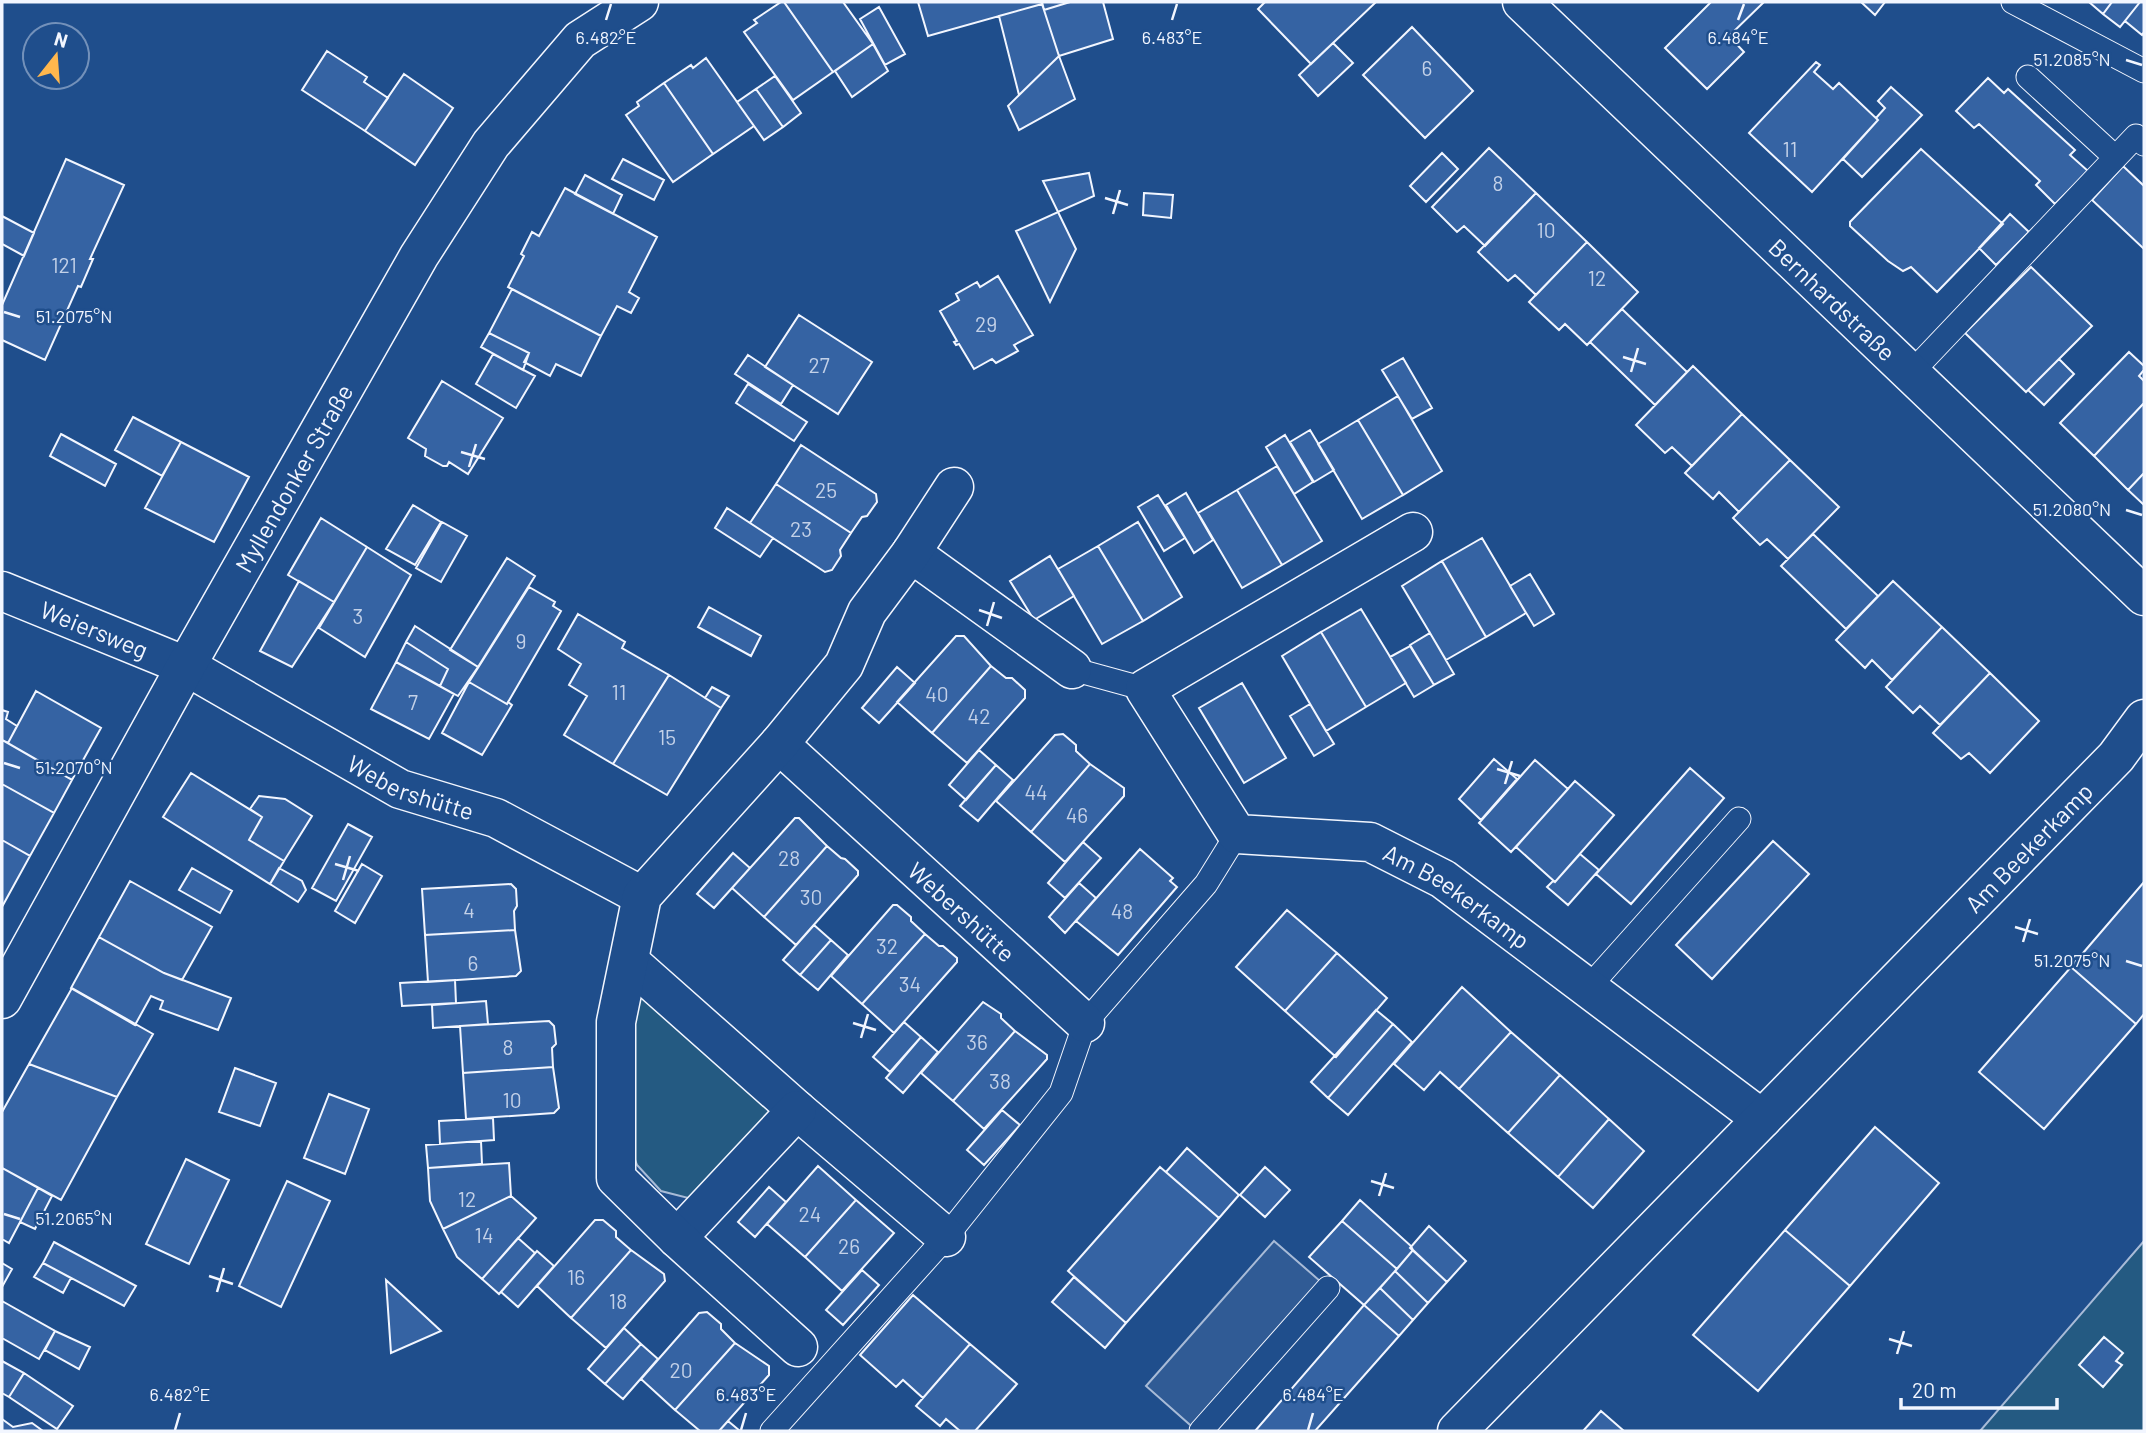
<svg xmlns="http://www.w3.org/2000/svg" width="2146" height="1433" font-family="Barlow,sans-serif">
<style>
.green{fill:#245a82;stroke:#a8bbd7;stroke-width:2}
.parking{fill:#305b95;stroke:#a8bbd7;stroke-width:2}
.building{fill:#3563a3;stroke:#f2f6ff;stroke-width:2}
.lines{fill:none;stroke-linecap:round;stroke-linejoin:round}
.lane-casing{stroke:#f2f6ff;stroke-width:25}
.street-casing{stroke:#f2f6ff;stroke-width:41}
.secondary-casing{stroke:#f2f6ff;stroke-width:41}
.lane{stroke:#1f4e8c;stroke-width:23}
.street{stroke:#1f4e8c;stroke-width:38}
.secondary{stroke:#1f4e8c;stroke-width:38}
.ticks{fill:none;stroke:#f2f6ff;stroke-width:2.5}
.labels{text-anchor:middle;dominant-baseline:central;stroke-width:5;stroke-linejoin:round;paint-order:stroke}
.number-label{font-size:21px;fill:#c3d1e8}
.street-label{font-size:24px;fill:#f2f6ff;stroke:#1f4e8c}
.ticks-label{font-size:18px;text-anchor:middle;fill:#f2f6ff;stroke:#1f4e8c;stroke-width:5;stroke-linejoin:round;paint-order:stroke}
</style>
<rect width="100%" height="100%" fill="#1f4e8c"/>
<path class="green" d="M645 995 769 1102 773 1124 692 1199 661 1191 637 1165 629 1143 636 996Z
M2144 1241V1431H1980Z"/>
<path class="parking" d="M1274 1241 1328 1288 1197 1431 1146 1386Z"/>
<path class="building" d="M781 2H784L833 72 793 100 744 32 757 23 754 20Z
M784 2H843L873 44 833 72Z
M918 2H1042V4L928 36Z
M1042 2H1070L1044 10Z
M1070 2H1103L1113 39 1059 56 1044 10Z
M1265 2H1376L1311 64 1258 9Z
M1711 2H1764L1729 36 1744 52 1707 89 1665 48Z
M1861 2H1885L1875 15Z
M2089 2H2112L2103 14Z
M2112 2H2140L2120 27 2103 14Z
M2140 2H2144V32L2142 35 2125 21Z
M1042 4 1059 56 1019 95 999 16Z
M879 7 905 54 885 65 860 19Z
M1412 27 1473 91 1425 138 1363 75Z
M1333 43 1353 63 1318 96 1299 75Z
M873 44 888 71 852 97 835 71Z
M327 51 367 77 364 82 388 98 365 131 302 90Z
M1059 56 1075 99 1019 130 1008 106Z
M706 58 754 126 713 154 664 83 691 65 693 68Z
M1816 62 1820 65 1814 72 1833 89 1839 83 1878 120 1812 192 1749 133Z
M404 74 453 108 415 165 365 131Z
M775 76 801 113 783 127 756 89Z
M1988 78 2004 93 2008 89 2075 150 2070 155 2088 171 2055 204 2036 185 2040 181 1979 124 1974 128 1956 111Z
M664 83 713 154 673 182 626 115 639 106 637 102Z
M1891 87 1922 115 1862 177 1843 159 1878 120 1876 118 1885 108 1878 101Z
M756 89 783 127 764 140 737 102Z
M1489 148 1536 193 1485 246 1464 226 1457 232 1432 207Z
M1921 149 2003 224 1937 292 1911 267 1903 271 1888 261 1850 226V222Z
M1442 153 1458 169 1426 202 1410 186Z
M66 159 124 185 90 259H93L81 287 78 286 45 360 2 340V305Z
M623 159 664 180 654 200 612 179Z
M2123 166 2144 186V249L2092 200Z
M1089 173 1094 196 1058 212 1043 181Z
M585 175 622 195 613 214 575 194Z
M565 188 657 237 629 292 639 298 631 313 617 306 601 336 508 287 524 256 521 254 532 232 539 236Z
M1144 193 1173 195 1171 218 1143 215Z
M1536 193 1587 242 1536 295 1515 275 1508 281 1478 252Z
M1058 212 1076 249 1050 302 1016 231Z
M2010 214 2029 232 1996 265 1979 248Z
M2 216 34 233 24 256 2 244Z
M1587 242 1638 292 1587 345 1565 324 1559 330 1529 302Z
M2031 267 2092 326 2026 392 1965 333Z
M998 276 1033 335 1014 345 1018 351 996 363 992 359 974 369 959 344 956 345 954 342 957 341 940 311 959 300 956 294 977 282 980 287Z
M512 289 601 336 581 376 556 364 550 376 524 362 529 353 489 333Z
M1622 309 1687 372 1655 405 1590 342Z
M799 315 872 362 838 414 765 367Z
M489 333 529 353 523 370 481 347Z
M2129 352 2144 366V370L2139 376 2144 381V403L2094 456 2060 423Z
M493 354 535 376 516 408 476 384Z
M748 355 793 385 781 404 735 374Z
M1403 358 1432 408 1412 419 1382 370Z
M2059 359 2074 374 2044 405 2028 390Z
M1693 366 1742 414 1692 466 1672 447 1665 453 1636 425Z
M442 381 503 418 468 474 449 462 447 466H443L425 456 426 449 408 438Z
M748 384 807 422 794 441 736 403Z
M1398 396 1442 471 1403 495 1358 420Z
M2144 403V473L2128 490 2094 456Z
M1742 414 1790 460 1739 512 1719 492 1713 499 1685 473Z
M133 417 181 442 162 476 115 450Z
M1358 420 1403 495 1362 519 1318 444Z
M1310 430 1334 470 1314 482 1290 442Z
M61 434 116 464 105 486 50 456Z
M1285 435 1313 482 1294 494 1266 447Z
M181 442 249 477 214 542 145 508Z
M801 445 876 494 877 502 867 516 862 517 851 533 776 484Z
M1790 460 1839 507 1788 559 1767 539 1760 545 1733 518Z
M1277 466 1322 541 1282 565 1237 490Z
M2144 473V505L2128 490Z
M776 484 851 533 840 550 841 556 832 570 825 572 750 523Z
M1237 490 1282 565 1242 588 1198 513Z
M1186 493 1213 540 1194 553 1166 505Z
M1158 495 1185 538 1164 551 1138 507Z
M413 505 441 522 415 565 386 549Z
M727 508 773 538 760 557 715 528Z
M321 518 367 547 334 602 288 575Z
M442 522 467 536 441 582 416 568Z
M1138 522 1182 597 1143 621 1098 546Z
M1813 534 1878 596 1846 629 1781 566Z
M1482 538 1526 613 1486 637 1442 561Z
M1098 546 1143 621 1102 644 1058 569Z
M367 547 411 575 365 657 319 628Z
M1050 556 1074 596 1034 620 1010 581Z
M507 558 535 576 478 667 450 650Z
M1442 561 1486 637 1446 660 1402 586Z
M1530 574 1554 614 1534 626 1510 586Z
M299 581 334 602 292 667 260 651Z
M1893 581 1942 627 1892 680 1872 660 1865 668 1836 640Z
M529 587 555 602 553 606 561 611 507 704 469 682Z
M709 607 761 636 751 656 698 627Z
M1361 609 1406 683 1366 707 1321 632Z
M578 614 625 642 622 648 669 675 613 764 564 735 587 696 569 685 581 664 558 649Z
M415 626 478 667 458 696 440 686 448 669 406 642Z
M1942 627 1990 673 1940 725 1920 706 1913 713 1886 687Z
M1321 632 1366 707 1326 731 1282 656Z
M1430 633 1454 674 1434 685 1410 645Z
M956 636H964L991 666 932 733 897 702Z
M406 642 448 669 440 686 396 662Z
M1410 646 1434 685 1414 697 1390 657Z
M396 662 454 694 429 739 371 709Z
M991 666 1006 678H1012L1025 690V698L967 763 932 733Z
M897 667 915 683 879 723 862 708Z
M1990 673 2039 721 1990 773 1969 753 1961 759 1933 733Z
M669 675 721 708 667 795 613 764Z
M469 682 507 704 508 702 512 705 482 755 442 733Z
M1242 683 1286 758 1244 783 1199 708Z
M712 687 729 696 721 708 705 698Z
M36 691 101 728 72 780 8 743Z
M1310 704 1334 744 1314 756 1290 716Z
M2 710 8 712 6 719 17 726 8 743 2 740Z
M1063 734 1076 745V751L1090 764 1031 832 996 801 1055 735Z
M2 740 72 780 54 813 2 784Z
M979 750 996 765 966 800 949 785Z
M1494 759 1517 779 1481 820 1459 799Z
M1535 760 1568 789 1511 852 1479 823Z
M1090 764 1124 788V796L1065 862 1031 832Z
M996 765 1013 780 978 821 960 806Z
M1690 768 1724 798 1631 904 1596 874Z
M191 773 262 817 249 840 284 861 270 884 163 817Z
M1575 781 1614 815 1555 882 1516 847Z
M2 784 54 813 30 856 2 840Z
M259 796 285 799 312 816 284 861 249 840 262 817 250 809Z
M795 818H799L827 846 764 917 732 888Z
M348 824 372 837 336 901 312 888Z
M2 840 30 856 3 905 2 904Z
M1773 841 1809 874 1712 979 1676 945Z
M1083 842 1101 858 1065 898 1048 883Z
M827 846 841 858 845 859 858 871V875L796 945 764 917Z
M1140 849 1173 878 1170 881 1177 887 1118 955 1076 921Z
M733 853 750 868 714 908 697 894Z
M1580 854 1599 870 1568 905 1547 887 1553 881 1555 882Z
M362 864 382 876 355 923 335 911Z
M192 868 232 891 220 913 179 890Z
M279 868 302 881 306 890 298 902 270 884Z
M130 881 212 927 182 980 164 973 99 937Z
M2144 882V1014L2136 1024 2071 967Z
M1079 883 1096 898 1065 933 1049 917Z
M511 884 516 889 517 906 514 911 515 930 425 935 422 889Z
M893 905H897L911 917V921L925 934 862 1004 831 976Z
M1287 910 1337 953 1285 1011 1236 967Z
M814 925 831 940 800 975 783 960Z
M515 930 521 971 516 976 428 982 425 935Z
M925 934 939 946H943L957 958V962L894 1033 862 1004Z
M99 937 164 973 231 998 218 1030 160 1009 163 1001 151 996 135 1025 71 988Z
M831 940 848 955 818 990 800 975Z
M1337 953 1387 998 1336 1057 1285 1011Z
M2071 967 2136 1024 2044 1129 1979 1072Z
M455 980 456 1003 402 1006 400 983Z
M1462 987 1511 1032 1459 1089 1440 1072 1424 1090 1394 1064Z
M72 988 153 1034 117 1097 29 1064Z
M486 1001 488 1024 433 1028 432 1005Z
M983 1002 1001 1014V1018L1015 1031 953 1101 921 1073Z
M1376 1010 1393 1024 1328 1098 1311 1082Z
M549 1021 554 1026 556 1044 552 1048 553 1067 463 1073 460 1026Z
M904 1022 921 1037 890 1072 873 1057Z
M1393 1024 1412 1042 1348 1115 1328 1098Z
M1015 1031 1047 1055V1059L984 1129 953 1101Z
M1511 1032 1560 1075 1508 1133 1459 1089Z
M921 1037 938 1052 903 1093 886 1078Z
M29 1064 117 1097 61 1200 2 1168V1112Z
M553 1067 559 1108 554 1113 466 1119 463 1073Z
M235 1068 276 1083 260 1126 219 1112Z
M1560 1075 1609 1119 1558 1177 1508 1133Z
M329 1094 369 1109 345 1174 304 1158Z
M1002 1110 1020 1125 984 1165 967 1150Z
M493 1118 494 1140 440 1144 439 1121Z
M1609 1119 1644 1151 1593 1208 1558 1177Z
M1875 1127 1939 1183 1850 1286 1785 1230Z
M481 1141 482 1164 428 1168 426 1145Z
M1187 1148 1239 1195 1219 1218 1166 1172Z
M186 1159 229 1180 189 1264 146 1244Z
M509 1163 511 1196 443 1229 430 1201 428 1168Z
M818 1166 856 1200 805 1257 767 1224Z
M1160 1167 1219 1218 1126 1323 1068 1271Z
M1265 1167 1290 1190 1265 1217 1240 1195Z
M2 1168 38 1188 9 1243 2 1239Z
M287 1181 330 1201 281 1307 239 1286Z
M769 1187 786 1202 755 1237 738 1222Z
M38 1188 52 1196 35 1229 20 1222Z
M511 1196 536 1218 482 1279 457 1257 443 1229Z
M856 1200 894 1233 842 1291 805 1257Z
M1360 1200 1411 1246 1413 1250 1397 1269 1342 1221Z
M595 1220H603L616 1231V1237L631 1250 571 1318 537 1286Z
M1342 1221 1397 1269 1364 1305 1309 1257Z
M1429 1226 1466 1261 1447 1282 1410 1248Z
M1785 1230 1850 1286 1758 1391 1693 1335Z
M518 1238 535 1253 499 1294 482 1279Z
M54 1242 136 1286 124 1306 43 1263Z
M631 1250 664 1274 665 1281 606 1348 571 1318Z
M1413 1250 1447 1282 1428 1303 1395 1271Z
M537 1251 554 1266 518 1307 501 1292Z
M2 1263 12 1269 2 1287Z
M43 1263 71 1278 63 1293 34 1277Z
M862 1270 879 1285 843 1325 826 1310Z
M1395 1271 1428 1303 1413 1320 1380 1288Z
M1074 1277 1126 1323 1105 1348 1052 1302Z
M386 1280 441 1331 391 1353Z
M1380 1288 1413 1320 1399 1336 1364 1305Z
M913 1295 970 1344 923 1398 903 1380 896 1387 860 1355Z
M2 1301 55 1331 39 1359 2 1338Z
M1364 1305 1399 1336 1315 1431H1255Z
M707 1312 721 1324V1329L735 1343 675 1410 641 1379 699 1313Z
M624 1328 641 1344 605 1384 588 1369Z
M55 1331 90 1347 79 1369 45 1350Z
M2104 1337 2123 1353 2116 1361 2122 1365 2103 1387 2079 1365Z
M735 1343 769 1366V1375L719 1431H700L675 1410Z
M641 1344 658 1359 623 1399 605 1384Z
M970 1344 1017 1384 975 1431H960L946 1419 940 1426 916 1406Z
M2 1361 24 1373 9 1397 2 1393Z
M24 1373 73 1406 57 1429 9 1397Z
M1601 1411 1624 1431H1583Z
M2 1419 13 1427 32 1423 43 1431H2Z
M728 1421 740 1431H719Z"/>
<g class="lines">
<defs>
<path id="lane" d="M2013 2 2144 71
M2028 77 2115 157
M1911 373 2136 136 2144 144
M1072 669 1145 689
M1588 988 1739 819
M772 1431 946 1237 1061 1093 1085 1023 1206 884 1237 834
M1201 1431 1328 1288"/>
<g id="street">
<path id="s1" d="M1522 2 2144 596"/>
<path id="s2" d="M1413 532 1145 689 1237 834 1370 842 1443 879 1762 1119"/>
<path d="M911 553 1072 669"/>
<path id="s3" d="M2 591 186 666 400 789 496 818 642 896"/>
<path id="s4" d="M779 744 1085 1023"/>
<path d="M630 962 797 1110 946 1237"/>
<path d="M677 1238 797 1110"/>
<path d="M798 1347 677 1238 616 1178V1022L642 896 779 744 844 665 867 612 911 553 954 487"/>
<path id="s5" d="M1457 1431 2116 757 2144 719"/>
</g>
<g id="secondary">
<path id="s6" d="M2 999 186 666 419 256 491 144 580 40 639 2"/>
</g>
</defs>
<use href="#lane" class="lane-casing"/>
<use href="#street" class="street-casing"/>
<use href="#secondary" class="secondary-casing"/>
<use href="#lane" class="lane"/>
<use href="#street" class="street"/>
<use href="#secondary" class="secondary"/>
</g>
<path class="ticks" d="M606 20 611 4M1172 20 1177 4M1738 20 1744 4M2126 60 2142 65M1105 198 1128 205M1113 214 1120 190M4 312 20 317M1623 357 1646 364M1631 372 1638 348M461 452 485 459M469 467 476 444M2126 510 2142 515M979 610 1002 618M987 626 994 602M4 763 20 768M1497 769 1520 776M1505 784 1512 761M335 864 359 871M343 880 350 856M2015 927 2038 934M2023 942 2030 919M2126 961 2142 966M853 1023 876 1030M861 1038 868 1014M1371 1181 1394 1188M1379 1196 1386 1173M4 1214 20 1219M209 1276 233 1284M217 1292 224 1268M1889 1339 1912 1346M1897 1354 1904 1331M175 1430 180 1413M741 1430 746 1413M1308 1430 1313 1413"/>
<g class="labels">
<g class="number-label">
<text x="1427" y="67">6</text>
<text x="1790" y="148">11</text>
<text x="1498" y="182">8</text>
<text x="1546" y="229">10</text>
<text x="64" y="264">121</text>
<text x="1597" y="277">12</text>
<text x="986" y="323">29</text>
<text x="819" y="364">27</text>
<text x="826" y="489">25</text>
<text x="801" y="528">23</text>
<text x="358" y="615">3</text>
<text x="521" y="640">9</text>
<text x="619" y="691">11</text>
<text x="937" y="693">40</text>
<text x="413" y="701">7</text>
<text x="979" y="715">42</text>
<text x="667" y="736">15</text>
<text x="1036" y="791">44</text>
<text x="1077" y="814">46</text>
<text x="789" y="857">28</text>
<text x="811" y="896">30</text>
<text x="469" y="909">4</text>
<text x="1122" y="910">48</text>
<text x="887" y="945">32</text>
<text x="473" y="962">6</text>
<text x="910" y="983">34</text>
<text x="977" y="1041">36</text>
<text x="508" y="1046">8</text>
<text x="1000" y="1080">38</text>
<text x="512" y="1099">10</text>
<text x="467" y="1198">12</text>
<text x="810" y="1213">24</text>
<text x="484" y="1234">14</text>
<text x="849" y="1245">26</text>
<text x="576" y="1276">16</text>
<text x="618" y="1300">18</text>
<text x="681" y="1369">20</text>
</g>
<g class="street-label">
<text stroke="none"><textPath href="#s1" startOffset="430">Bernhardstraße</textPath></text>
<text stroke="none"><textPath href="#s6" startOffset="597">Myllendonker Straße</textPath></text>
<text stroke="none"><textPath href="#s3" startOffset="100">Weiersweg</textPath></text>
<text stroke="none"><textPath href="#s3" startOffset="455">Webershütte</textPath></text>
<text stroke="none"><textPath href="#s5" startOffset="817">Am Beekerkamp</textPath></text>
<text stroke="none"><textPath href="#s2" startOffset="718">Am Beekerkamp</textPath></text>
<text stroke="none"><textPath href="#s4" startOffset="248">Webershütte</textPath></text>
</g>
</g>
<g class="ticks-label">
<text x="606" y="44">6.482°E</text>
<text x="1172" y="44">6.483°E</text>
<text x="1738" y="44">6.484°E</text>
<text x="2072" y="66">51.2085°N</text>
<text x="74" y="323">51.2075°N</text>
<text x="2072" y="516">51.2080°N</text>
<text x="74" y="774">51.2070°N</text>
<text x="2072" y="967">51.2075°N</text>
<text x="74" y="1225">51.2065°N</text>
<text x="180" y="1401">6.482°E</text>
<text x="746" y="1401">6.483°E</text>
<text x="1313" y="1401">6.484°E</text>
</g>
<rect width="2146" height="1433" fill="none" stroke="#f2f6ff" stroke-width="7"/>
<g transform="translate(56 56) rotate(17)"><circle r="33" fill="#1f4e8c" stroke="#7391ba" stroke-width="2"/>
<path d="M0-5L12 26L0 18L-12 26Z" fill="#ffb74d"/>
<text y="-10" font-size="19" font-weight="bold" text-anchor="middle" fill="#f2f6ff">N</text>
</g>
<path d="M1901 1398v10h156v-10" fill="none" stroke="#f2f6ff" stroke-width="3.5"/>
<text x="1912" y="1398" font-size="21" fill="#f2f6ff" stroke="#1f4e8c" stroke-width="5" paint-order="stroke">20 m</text>
</svg>
